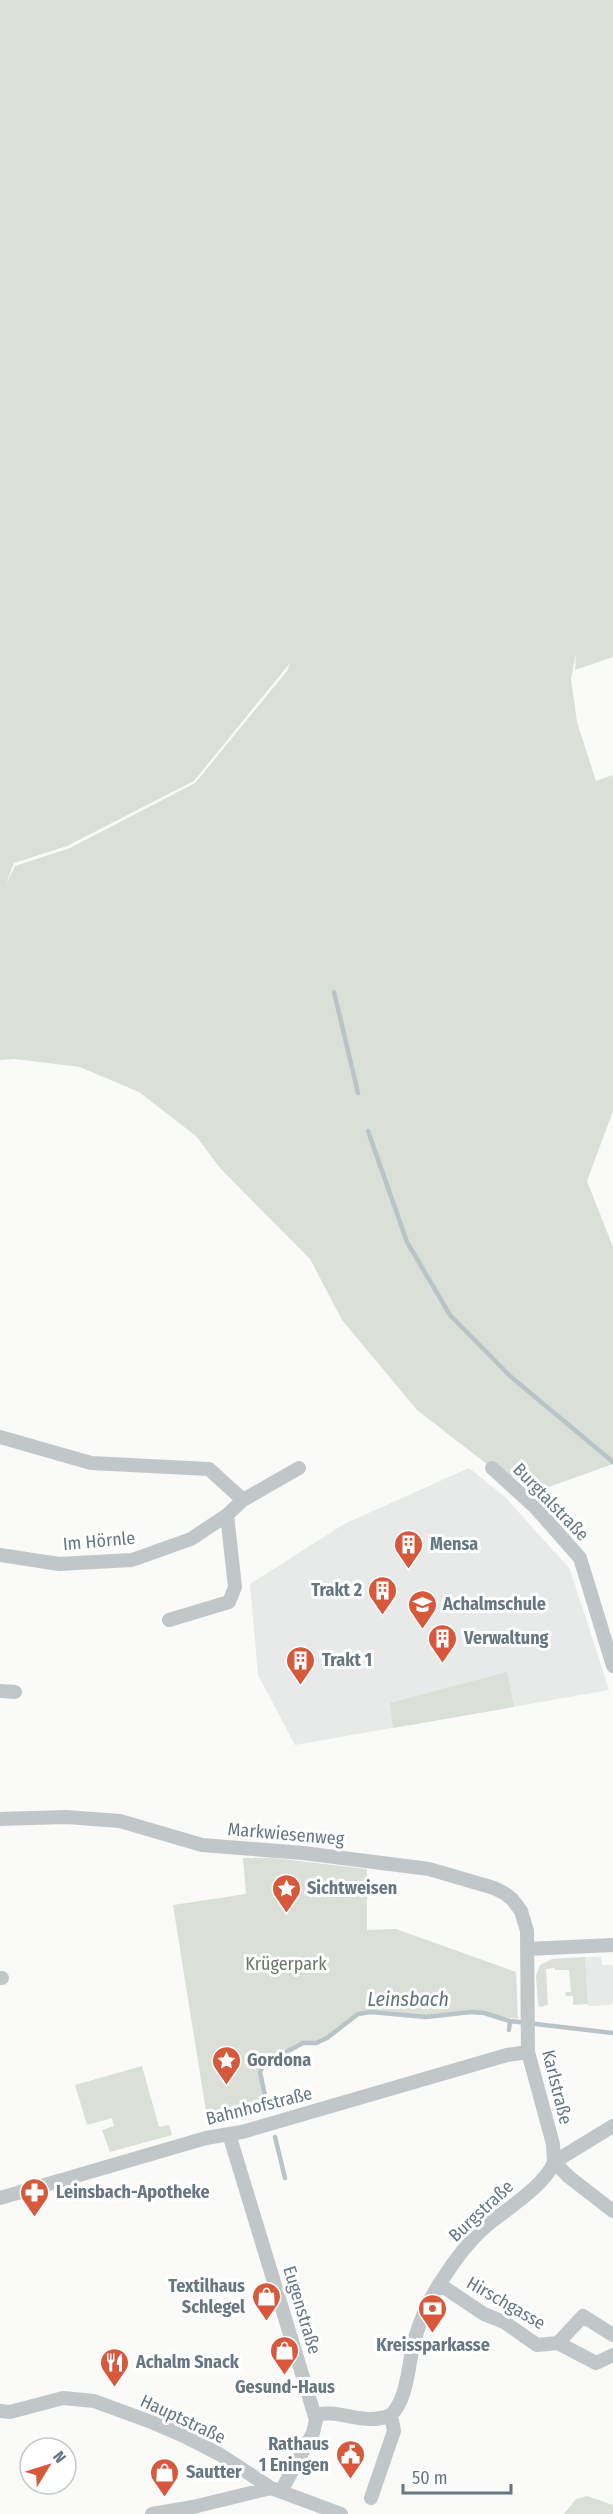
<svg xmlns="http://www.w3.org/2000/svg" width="613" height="2514" font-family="'Fira Sans Condensed',sans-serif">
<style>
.built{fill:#e8e9e9}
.green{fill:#dadfd7;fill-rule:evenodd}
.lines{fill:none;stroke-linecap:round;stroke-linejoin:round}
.stream{stroke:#b9c4c8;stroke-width:4.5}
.minor{stroke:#c1c6c9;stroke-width:14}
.labels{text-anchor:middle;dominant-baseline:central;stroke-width:6;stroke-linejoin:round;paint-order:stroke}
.street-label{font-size:18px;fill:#667781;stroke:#fff}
.poi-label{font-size:18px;font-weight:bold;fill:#667781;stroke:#fff;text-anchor:start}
.park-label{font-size:18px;fill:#6a7966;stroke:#fff}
.water-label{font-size:20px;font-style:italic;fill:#62757a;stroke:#fff}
</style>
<rect width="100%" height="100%" fill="#fafaf8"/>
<path class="built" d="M469 1468 505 1497 570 1569 609 1690 295 1745 258 1675 250 1584 344 1524Z
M585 1957H601L602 1965H613V2003L610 2005 588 2006Z"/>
<path class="green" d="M0 0H613V657L575 670 576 653 571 679 577 722 596 781 613 775V1111L587 1181 613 1247V1464L543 1489 492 1468 417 1410 342 1320 310 1259 220 1168 196 1136 139 1092 80 1067 15 1059 0 1060ZM290 663 287 671 195 783 70 848 15 866 6 884 14 863 67 846 194 781Z
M507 1672 514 1707 393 1728 390 1703Z
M243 1858H273L367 1869V1930L396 1929 516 1972 518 2019 471 2012 426 2016 385 2014 372 2010 357 2013 326 2037 315 2042H303L263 2063 259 2072 266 2110 208 2124 173 1905 246 1894Z
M585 1957 588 2004 573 2005V1996H566L565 1992H571L569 1970H555V1968L546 1969 548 2005 540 2007 538 2004 536 1976 540 1965 552 1959Z
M142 2066 159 2127 169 2125 172 2135 110 2152 102 2130 114 2126 112 2118 87 2125 75 2085Z
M587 2496 613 2505V2514H564L576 2499Z"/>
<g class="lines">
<path class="stream" d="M334 992 358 1093
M368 1131 407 1242 450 1315 510 1376 613 1462
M509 2030 510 2021
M268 2110 260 2072 264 2064 303 2043H316L327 2038 358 2014 371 2012 426 2017 471 2012 484 2013 510 2021 613 2033
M275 2137 285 2178"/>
<path class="minor" d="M0 1437 91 1463 209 1469 243 1500
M492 1468 535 1507 580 1558 613 1666
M0 1555 59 1564 132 1560 191 1539 227 1515 243 1500 299 1468
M169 1620 229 1602 235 1587 227 1515
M0 1691 15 1692
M0 1819 66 1817 120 1821 202 1845 303 1853 429 1869 494 1888 504 1893 512 1899 521 1911 527 1931 528 2052 553 2144 554 2162
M527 1949 613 1945
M0 1978H2
M229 2134 316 2420 313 2433 281 2491
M554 2162 569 2177 613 2211
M0 2198 206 2138 242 2132 507 2055 528 2052
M439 2284 484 2314 504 2322 537 2345 558 2343 596 2363 613 2355
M558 2343 583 2316 613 2335
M0 2411 10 2412 63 2398 94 2401 154 2423 184 2436 219 2454 271 2488 341 2514
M315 2415C339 2408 364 2427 391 2415 408 2398 408 2365 414 2342 420 2320 429 2299 442 2280 454 2261 468 2242 485 2227 505 2210 545 2186 554 2162L613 2126
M371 2498 394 2431 391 2415
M152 2514 193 2507 271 2488"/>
</g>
<defs>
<symbol id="building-pin" viewBox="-11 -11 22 30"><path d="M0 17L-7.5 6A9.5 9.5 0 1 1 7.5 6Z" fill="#d7583b" stroke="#fff"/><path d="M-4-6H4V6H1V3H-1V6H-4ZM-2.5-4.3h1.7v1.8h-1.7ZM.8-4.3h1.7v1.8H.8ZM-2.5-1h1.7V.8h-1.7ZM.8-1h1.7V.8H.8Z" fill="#fff"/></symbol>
<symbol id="school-pin" viewBox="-11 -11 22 30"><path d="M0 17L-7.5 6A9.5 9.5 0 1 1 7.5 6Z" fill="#d7583b" stroke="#fff"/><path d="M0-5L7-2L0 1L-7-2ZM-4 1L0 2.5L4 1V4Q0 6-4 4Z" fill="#fff"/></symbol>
<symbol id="sight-pin" viewBox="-11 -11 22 30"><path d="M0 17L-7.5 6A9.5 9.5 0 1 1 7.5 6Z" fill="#d7583b" stroke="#fff"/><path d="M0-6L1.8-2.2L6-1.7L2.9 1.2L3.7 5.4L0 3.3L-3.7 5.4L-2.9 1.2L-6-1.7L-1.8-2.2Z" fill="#fff"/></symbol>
<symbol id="pharmacy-pin" viewBox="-11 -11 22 30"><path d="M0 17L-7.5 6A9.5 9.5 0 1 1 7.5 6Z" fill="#d7583b" stroke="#fff"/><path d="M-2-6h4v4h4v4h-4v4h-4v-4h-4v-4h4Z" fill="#fff"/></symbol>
<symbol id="shop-pin" viewBox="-11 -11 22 30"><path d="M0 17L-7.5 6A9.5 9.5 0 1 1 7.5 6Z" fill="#d7583b" stroke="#fff"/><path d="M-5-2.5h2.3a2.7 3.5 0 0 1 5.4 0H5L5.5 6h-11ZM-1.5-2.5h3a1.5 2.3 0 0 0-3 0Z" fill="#fff"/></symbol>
<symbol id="bank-pin" viewBox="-11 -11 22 30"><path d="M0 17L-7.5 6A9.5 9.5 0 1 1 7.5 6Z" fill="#d7583b" stroke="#fff"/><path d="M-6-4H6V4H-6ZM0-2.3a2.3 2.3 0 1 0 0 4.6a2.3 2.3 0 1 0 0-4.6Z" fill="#fff"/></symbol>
<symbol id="restaurant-pin" viewBox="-11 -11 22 30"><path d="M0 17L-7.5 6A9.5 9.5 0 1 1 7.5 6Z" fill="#d7583b" stroke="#fff"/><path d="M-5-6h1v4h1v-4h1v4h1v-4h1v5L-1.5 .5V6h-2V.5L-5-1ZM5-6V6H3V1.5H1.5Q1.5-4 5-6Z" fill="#fff"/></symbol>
<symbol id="civic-pin" viewBox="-11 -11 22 30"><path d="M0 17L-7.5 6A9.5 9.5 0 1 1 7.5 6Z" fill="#d7583b" stroke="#fff"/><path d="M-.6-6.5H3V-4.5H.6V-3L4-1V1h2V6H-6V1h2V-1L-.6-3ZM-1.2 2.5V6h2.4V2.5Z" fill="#fff"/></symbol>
</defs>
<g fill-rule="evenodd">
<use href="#building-pin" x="392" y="1528" width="33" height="45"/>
<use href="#building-pin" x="366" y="1574" width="33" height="45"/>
<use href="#school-pin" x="406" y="1588" width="33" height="45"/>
<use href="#building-pin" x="426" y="1622" width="33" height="45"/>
<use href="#building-pin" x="284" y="1644" width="33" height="45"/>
<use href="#sight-pin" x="270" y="1872" width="33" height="45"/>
<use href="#sight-pin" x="210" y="2044" width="33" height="45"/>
<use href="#pharmacy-pin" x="18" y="2176" width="33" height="45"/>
<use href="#shop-pin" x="250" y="2280" width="33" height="45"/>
<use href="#bank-pin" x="416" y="2292" width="33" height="45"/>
<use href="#shop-pin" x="268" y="2334" width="33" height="45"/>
<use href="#restaurant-pin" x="98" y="2346" width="33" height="45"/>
<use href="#civic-pin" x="334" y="2438" width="33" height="45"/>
<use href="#shop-pin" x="148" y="2456" width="33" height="45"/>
</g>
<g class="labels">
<g class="street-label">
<text transform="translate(551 1502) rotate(46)">Burgtalstraße</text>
<text transform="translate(99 1541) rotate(-5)">Im Hörnle</text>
<text transform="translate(286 1834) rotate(5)">Markwiesenweg</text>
<text transform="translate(557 2087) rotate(76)">Karlstraße</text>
<text transform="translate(259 2106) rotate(-14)">Bahnhofstraße</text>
<text transform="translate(481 2211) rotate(-43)">Burgstraße</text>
<text transform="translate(506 2303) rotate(30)">Hirschgasse</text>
<text transform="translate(302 2310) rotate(73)">Eugenstraße</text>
<text transform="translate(183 2419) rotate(25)">Hauptstraße</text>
</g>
<g class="poi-label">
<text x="430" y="1544">Mensa</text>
<text x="362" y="1590" text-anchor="end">Trakt 2</text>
<text x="443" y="1604">Achalmschule</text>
<text x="464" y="1638">Verwaltung</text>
<text x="322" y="1660">Trakt 1</text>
<text x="307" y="1888">Sichtweisen</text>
<text x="247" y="2060">Gordona</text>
<text x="56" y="2192">Leinsbach-Apotheke</text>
<text x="245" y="2286" text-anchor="end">Textilhaus<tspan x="245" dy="21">Schlegel</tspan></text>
<text x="433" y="2345" text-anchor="middle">Kreissparkasse</text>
<text x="136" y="2362">Achalm Snack</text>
<text x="285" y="2387" text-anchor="middle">Gesund-Haus</text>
<text x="329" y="2444" text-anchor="end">Rathaus<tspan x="329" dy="21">1 Eningen</tspan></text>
<text x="186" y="2472">Sautter</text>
</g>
<g class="park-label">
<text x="286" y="1964">Krügerpark</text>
</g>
<g class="water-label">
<text x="408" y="1999">Leinsbach</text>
</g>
</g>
<g transform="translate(48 2466) rotate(52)"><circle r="28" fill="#ffffff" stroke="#c2c9cd" stroke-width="1.5"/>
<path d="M0-4.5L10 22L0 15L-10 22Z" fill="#d7583b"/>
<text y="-9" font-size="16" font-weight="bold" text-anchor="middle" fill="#667781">N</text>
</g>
<path d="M403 2484v9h108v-9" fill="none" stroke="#667781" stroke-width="3"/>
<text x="412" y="2484" font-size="18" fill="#667781" stroke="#ffffff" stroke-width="4.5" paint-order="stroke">50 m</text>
</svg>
